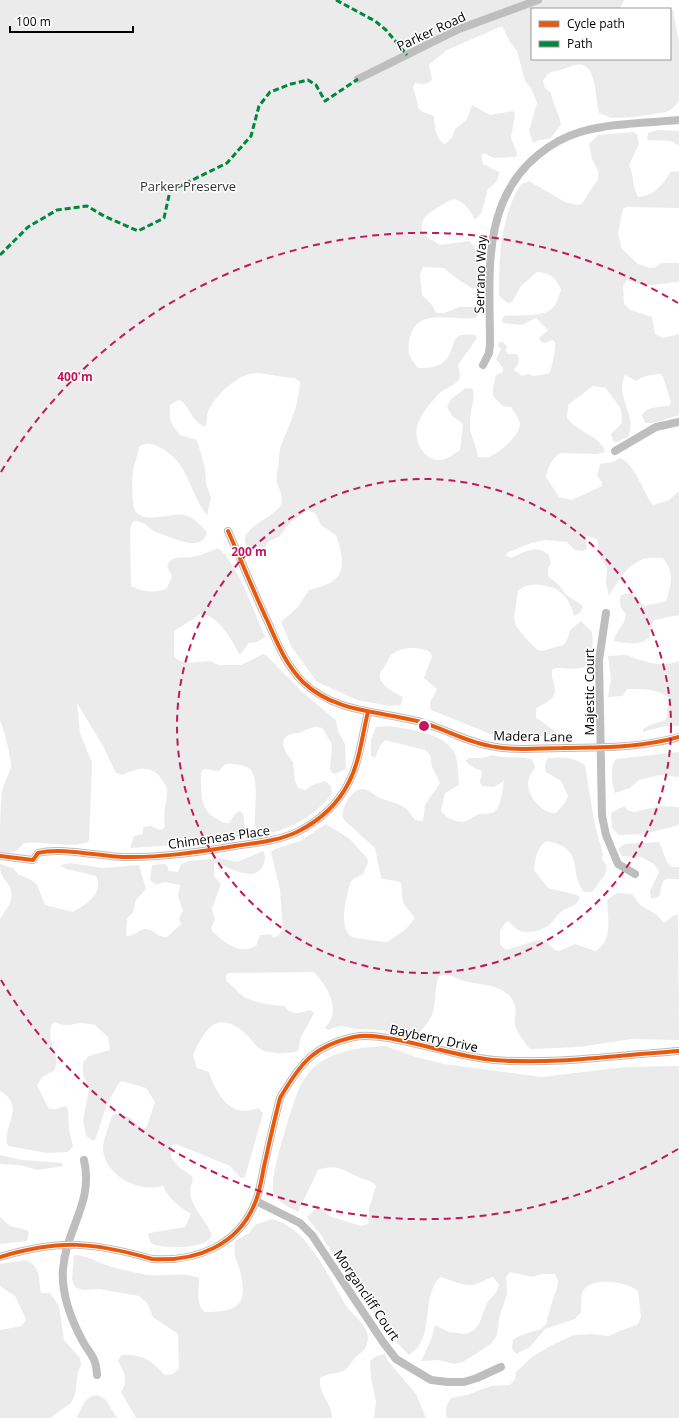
<svg xmlns="http://www.w3.org/2000/svg" width="679" height="1418" font-family="'Open Sans',sans-serif">
<style>
.green{fill:#ebebeb}
.lines{fill:none;stroke-linecap:round;stroke-linejoin:round}
.minor{stroke:#bebebe;stroke-width:8}
.quiet{stroke:#00873e;stroke-width:3;stroke-dasharray:6 3;stroke-linecap:butt}
.cycleway-casing{stroke:#fff;stroke-width:6}
.cycleway{stroke:#e8590c;stroke-width:4}
.ring{fill:none;stroke:#c2185b;stroke-width:2;stroke-dasharray:7 5}
.labels{text-anchor:middle;dominant-baseline:central;stroke-width:3;stroke-linejoin:round;paint-order:stroke}
.street-label{font-size:13px;fill:#000;stroke:#fff}
.park-label{font-size:13px;fill:#323232;stroke:#fff}
.centre{fill:#c2185b;stroke:#fff;stroke-width:2}
.ring-label{font-size:12px;text-anchor:middle;font-weight:bold;fill:#c2185b;stroke:#fff;stroke-width:3;stroke-linejoin:round;paint-order:stroke}
</style>
<rect width="100%" height="100%" fill="#fff"/>
<path class="green" d="M0 0H624L620 9H532V59H670V9L673 10 679 42V101L672 109 666 112 634 117 612 118 599 113C594 93 598 52 566 68 555 73 550 68 543 81L545 88 551 93C553 105 559 113 561 125L550 139 539 140 533 143 529 131 537 103 531 88 525 81 517 51 510 42 502 26 447 50 429 65 432 79C428 86 422 84 415 83L413 87 419 109 423 112 434 116C435 126 435 139 445 144L452 138 455 129 467 119 472 105 490 115 513 111 515 114 511 138 517 153 516 157 494 158 484 153 481 155 483 164 499 172C499 180 495 184 488 189L481 214 475 220C471 212 467 205 459 201 451 197 448 202 442 205 430 212 416 219 424 235L440 245 470 241C478 252 487 275 477 288L473 289 453 276 444 268 423 267 420 275 422 295 433 306 436 313H444L459 307H475L478 311V315L475 318C451 321 418 307 410 337 406 351 410 358 418 368 425 368 436 368 442 363 459 352 445 330 475 335L477 338 458 365C459 369 461 376 459 380 455 385 446 388 441 392 432 400 420 415 417 427 414 442 424 461 441 460 448 459 454 454 460 450L463 424 453 417 447 407 451 399 466 388 473 389C475 402 469 413 470 427 470 435 477 447 478 457 481 457 485 458 488 457 498 455 520 435 520 424 519 418 514 412 511 407L503 406 493 396V388L496 375 503 372V368L496 359 501 349 498 346 499 342H503L507 347 506 351 508 354H517C521 361 518 364 514 370L522 376 529 374 533 376C538 375 545 375 549 373 552 371 556 346 555 342L552 340 545 343 541 342 539 338 548 330 536 318 522 325 503 323 502 320 504 316C518 314 547 319 555 305 558 300 559 295 561 290 557 278 550 273 537 272L521 286 512 302 508 303 499 296C499 257 500 218 521 184L529 181 565 202 577 205 582 204 598 179V171L592 159 589 144 598 135 633 132 637 134 639 144 629 165C634 175 632 186 638 197 653 196 664 185 670 172L679 171V208L626 207 623 209 618 233 622 249 638 264 650 268H654L661 263H679V282C659 283 647 289 627 280L623 286 624 304 631 310 652 317 655 334 663 338 679 334V415L653 423H645L642 415C648 406 659 407 669 406L671 402 663 377 661 374C651 374 644 376 636 381L625 375C614 398 638 413 628 437L617 442 613 441 611 434 622 423 621 409 606 388 593 386 568 405 567 418C576 431 602 437 605 452L597 454 561 453C554 455 547 469 546 477L559 497 572 500 602 486V482L597 476 600 464 613 462 620 458C636 465 642 491 653 505L669 500 679 491V615L654 620 650 630 649 638C640 646 625 643 614 641 615 631 625 626 626 614 621 609 618 602 621 595L631 593 644 606 663 602 667 599C671 581 675 574 663 558 656 558 647 557 641 560 626 566 617 583 609 596L606 584 607 568 600 556 597 539 586 536 587 549 583 551 575 550 567 542 546 540 531 543 507 553 506 556 511 558C525 552 536 544 549 555L551 564 548 568V576L559 585 565 594 583 606 580 613 574 616C572 606 566 595 557 590 546 584 527 582 518 591L514 618 516 626 526 639 538 650 542 651 563 645 566 642 571 629 581 621 592 632C593 640 594 664 584 667 576 670 564 668 556 668L552 670C550 680 561 692 550 700 546 704 540 705 536 709V718C544 722 548 728 556 731L555 735 503 739 431 710 430 702 437 689 424 678 432 656 430 652C421 647 403 646 394 653 390 655 387 662 385 666 383 669 379 673 380 677 381 686 395 693 403 697L401 705 390 706 357 700 317 682 291 646 281 622 297 608 309 590C316 588 324 586 330 583 349 573 341 551 336 535L321 525 315 513 307 510 290 523 279 537 269 541 262 551 250 553C231 528 271 521 280 506 285 498 279 490 277 482 276 476 279 465 279 458 279 444 288 431 292 418 297 406 299 394 300 382L295 378C281 378 268 373 255 373 238 374 214 396 208 412 206 417 208 421 205 427 192 421 191 411 182 401L178 400 170 405C169 420 170 423 180 435L197 440 205 468 206 483 211 498 207 515C194 499 190 478 178 462 170 452 150 437 139 447 138 456 134 463 133 471 132 482 132 498 134 508 139 526 174 512 185 515 194 518 201 525 207 532 203 554 171 537 158 533 149 530 145 520 134 521L131 525 130 531 131 586C142 592 156 594 167 588L172 576 167 566C172 554 184 559 193 557 202 555 210 551 218 548 237 562 255 614 265 637L257 642 249 643 240 655C232 641 219 615 201 614L174 631V656L178 660 186 663 210 661 218 665H241L263 654 266 655 301 691 336 720 338 731 345 744 346 769 335 774 332 773 330 769 332 744 322 728C313 725 309 729 301 732 297 734 292 733 289 735 276 741 288 756 293 762L295 781 298 788 306 790 312 785 325 781 331 786 332 794C315 816 287 832 258 835 257 831 255 827 255 823 254 810 260 777 249 768 245 765 239 765 234 764 226 763 224 764 219 771L204 769 201 772C201 790 199 810 217 819 222 822 224 823 229 823L236 813 240 811 243 814 246 835 176 845 130 848 134 836 143 834V827L151 826 159 830 163 829 165 826C162 811 168 800 167 788 166 785 163 782 162 780 153 765 137 767 123 775L116 773 103 746 77 703 80 733 92 763 89 841C76 850 41 840 24 843 16 853 11 854 0 852 0 832 0 810 2 791 4 783 9 775 11 767 12 760 3 726 0 720Z
M658 130 679 131V146L671 141 647 140 648 133Z
M627 655C644 662 661 668 679 661V726H665L643 732V729L650 725 666 720 669 698C657 688 642 689 627 689L623 696 608 697 611 679 608 656Z
M388 726C408 729 450 733 456 757 458 765 458 776 459 785L445 793 441 811C446 818 459 824 466 821 471 819 475 815 480 814 485 813 492 815 495 811 502 804 502 790 504 781L494 787 482 786 480 782 482 771 474 768 465 761 469 758H484L492 755C505 759 518 756 532 759L535 767C534 771 530 774 529 778 524 793 541 814 556 813L565 803 568 796 561 781 546 772C544 767 545 763 548 758 564 757 572 757 585 765L594 821 603 855 602 859 607 866 605 875 592 892H584C568 871 586 849 547 841 537 846 535 859 534 870L548 888 577 895 580 897C577 908 568 906 561 912 556 916 553 922 548 926 534 934 518 936 509 921L505 923 500 931V944L506 950 538 940 546 942 555 950 559 951 575 944 595 951C613 942 608 918 607 900L617 893 632 894 640 905 657 915 664 923 674 915H678L679 1040 632 1039 579 1047 530 1049C525 1043 519 1035 516 1028 513 1022 517 1013 515 1006 510 986 485 985 468 982 458 980 450 972 439 976 435 987 436 996 434 1007 433 1019 422 1030 414 1038L383 1030 358 1029 340 1026 328 1030 325 1028C342 1010 328 987 314 972L228 973 226 976V981C233 985 237 992 243 996 255 1003 270 1005 284 1006 292 1016 299 1013 310 1010L314 1013 301 1037 298 1051C287 1054 272 1054 262 1050 256 1047 251 1039 247 1035 218 1008 205 1028 193 1055L197 1068 209 1072C214 1087 224 1110 244 1111 248 1111 255 1109 259 1108L263 1114 245 1177 241 1178 230 1166 176 1144 172 1145 171 1157 179 1167 192 1176 193 1181C182 1200 206 1218 212 1235 206 1250 168 1248 155 1245L151 1243 148 1236 149 1233 185 1227 191 1214C179 1207 169 1199 163 1186 139 1193 105 1176 103 1149 103 1139 109 1126 112 1116L115 1114C137 1117 128 1119 143 1129L147 1126 155 1102 146 1088 122 1081 119 1083 107 1103 96 1138 93 1141 86 1136 83 1120 89 1089 83 1075V1062L89 1056 110 1050 108 1037 95 1025C91 1024 86 1023 82 1023 71 1024 66 1028 55 1022L52 1024C45 1044 62 1053 54 1071L42 1077 37 1085 49 1109H56L65 1106 68 1108 69 1130 73 1146 68 1152 47 1153 8 1146C0 1127 28 1107 0 1091V919C7 908 17 897 8 884 2 876 0 874 0 864L13 868 18 874 33 881 37 885 45 905 73 912C86 905 105 892 96 876L66 869 60 865 70 863 102 868 139 865 146 889 136 900 133 912 127 919 126 936C134 937 139 929 147 929 155 930 155 937 167 937L181 924 179 918 183 911 178 896 180 885 164 882 156 885 150 880 152 865 165 864 168 867V871L178 872 181 864 189 861 220 858 237 862 263 851C266 856 265 859 264 863 257 885 230 868 216 862L214 864V876L221 884 212 909 215 919 211 928 213 932C225 943 240 955 256 946L260 935 271 934 273 938 278 936 283 929 280 890 271 852 275 849 300 841 326 824 350 839 367 858 368 862 363 874 353 879 350 883C347 897 337 926 352 937 354 938 383 942 387 942L406 929 415 918 403 903 401 883C394 879 387 881 381 878L375 848 344 820C338 811 352 789 362 789 367 788 374 795 378 797 386 801 395 802 402 806 407 808 411 815 415 820L423 821 425 805 440 783 432 767 430 755 425 750 385 740 380 746 375 758 371 756V740L376 727Z
M679 752V777L660 775 639 780 630 788 615 793C612 784 609 767 616 759Z
M624 806 629 811 634 812 661 806 679 807V825L644 834 619 835 612 828 611 813Z
M659 842 667 862 672 867H679V879H666L663 881 659 897 651 899 650 891 659 872 654 864 641 857 622 856 618 849 625 844Z
M385 1046 416 1057 444 1064 542 1077 625 1067 679 1066V1418H447C445 1410 446 1405 451 1398L467 1395 491 1386 510 1385 515 1379 516 1372 532 1357 552 1345 574 1335 592 1334 608 1336 638 1324 641 1317 638 1291C627 1282 592 1276 583 1291 580 1297 582 1306 581 1312L575 1319 545 1329 530 1347 516 1354 512 1348 513 1340 519 1336 541 1329 546 1324 552 1302 557 1288 558 1281 555 1274H541L533 1277 510 1272 506 1278 507 1294 499 1318 497 1335 491 1344 463 1362 454 1364 438 1360 421 1361 431 1340 435 1325 449 1332 466 1334 474 1330 479 1324 487 1303 497 1291 499 1284 493 1277C485 1279 480 1284 472 1285 461 1286 450 1279 440 1277 419 1299 437 1337 409 1355L383 1329 367 1301 325 1242C321 1232 312 1226 307 1217L318 1206 324 1210 329 1216 361 1226 368 1224 369 1208 376 1186C369 1179 368 1181 360 1178 344 1170 336 1163 318 1170L298 1212C290 1207 275 1202 273 1191 270 1175 291 1109 298 1091 300 1084 308 1073 313 1068 332 1051 361 1047 385 1046Z
M0 1155 22 1160 62 1163 63 1166 38 1170 19 1165 0 1164Z
M0 1217 10 1226 27 1230 29 1233 27 1241 0 1244Z
M271 1219C307 1226 328 1276 345 1304 354 1318 374 1327 366 1347 364 1351 359 1354 355 1358 351 1362 349 1368 343 1371 335 1374 328 1373 320 1378 319 1398 331 1399 332 1418H136L121 1392C129 1380 124 1372 118 1361L121 1355C143 1354 150 1359 165 1375L173 1374 179 1368 178 1334 153 1317 147 1303 139 1296 99 1289 83 1290 75 1287 72 1279 74 1255C86 1255 97 1262 109 1266 122 1270 136 1273 149 1275 166 1277 182 1271 199 1278 199 1291 195 1301 204 1312 237 1312 249 1306 240 1271 239 1266 236 1261 235 1256 234 1252 235 1246 235 1241L249 1233 255 1225Z
M26 1260C42 1268 38 1278 41 1293H50L59 1306 64 1340 80 1358 81 1365 78 1372 75 1395 71 1403 50 1418H0V1330L22 1326 26 1319 15 1296 0 1286V1264Z
M385 1354 388 1361 416 1394 426 1418H374L376 1402 371 1378 370 1361 377 1356Z
M98 1395 106 1400 117 1418H77C82 1407 84 1396 98 1395Z"/>
<g class="lines">
<path class="minor" d="M358 79 459 29 538 0
M483 365 489 353 490 344C490 278 480 202 538 155 550 145 564 137 580 132 611 123 647 123 679 120
M615 451 656 427 679 422
M228 531C241 560 253 590 267 620 277 642 285 664 303 682 333 711 374 711 413 720 441 726 466 743 496 747 517 751 540 748 562 748 603 747 640 748 679 737
M606 613 599 660 602 816 606 835 618 864 635 874
M0 856 33 860 38 853C61 847 98 856 123 857 160 858 198 852 235 846 255 843 278 841 297 832 319 821 338 804 349 782 360 761 362 735 368 712
M84 1160C94 1202 66 1229 63 1269 61 1294 71 1319 82 1340 90 1355 96 1356 97 1375
M256 1201 300 1223 312 1235 383 1342 396 1359 431 1380 448 1382H464L477 1378 501 1367
M0 1257C60 1239 93 1242 152 1259 195 1262 238 1246 255 1203 261 1189 262 1173 266 1158 270 1138 275 1118 280 1098 300 1064 313 1046 354 1037 367 1034 381 1037 393 1039 427 1045 460 1057 494 1060 556 1065 618 1055 679 1051"/>
<path class="quiet" d="M336 0 375 21 386 30 407 55
M0 255 28 227 57 210 87 206 104 216 138 231 164 218 170 191 227 163 251 136 259 106 270 92 291 84 308 80 316 85 325 101 358 79"/>
<defs>
<path id="cycleway" d="M228 531C241 560 253 590 267 620 277 642 285 664 303 682 333 711 374 711 413 720 441 726 466 743 496 747 517 751 540 748 562 748 603 747 640 748 679 737
M0 856 33 860 38 853C61 847 98 856 123 857 160 858 198 852 235 846 255 843 278 841 297 832 319 821 338 804 349 782 360 761 362 735 368 712
M0 1257C60 1239 93 1242 152 1259 195 1262 238 1246 255 1203 261 1189 262 1173 266 1158 270 1138 275 1118 280 1098 300 1064 313 1046 354 1037 367 1034 381 1037 393 1039 427 1045 460 1057 494 1060 556 1065 618 1055 679 1051"/>
</defs>
<use href="#cycleway" class="cycleway-casing"/>
<use href="#cycleway" class="cycleway"/>
</g>
<g class="ring">
<circle cx="424" cy="726" r="247"/>
<path d="M678 1149A494 494 0 0 1 1 980M1 472A494 494 0 0 1 678 303"/>
</g>
<g class="labels">
<g class="street-label">
<text transform="translate(431 31) rotate(-25)">Parker Road</text>
<text transform="translate(480 275) rotate(-88)">Serrano Way</text>
<text transform="translate(589 692) rotate(-90)">Majestic Court</text>
<text transform="translate(533 736) rotate(1)">Madera Lane</text>
<text transform="translate(219 837) rotate(-8)">Chimeneas Place</text>
<text transform="translate(434 1038) rotate(12)">Bayberry Drive</text>
<text transform="translate(367 1295) rotate(56)">Morgancliff Court</text>
</g>
<g class="park-label">
<text x="188" y="186">Parker Preserve</text>
</g>
</g>
<circle cx="424" cy="726" r="6" class="centre"/>
<g class="ring-label">
<text x="75" y="381">400 m</text>
<text x="249" y="556">200 m</text>
</g>
<rect x="531" y="8" width="140" height="52" fill="#ffffff" stroke="#999999"/>
<rect x="539" y="21" width="20" height="6" fill="#e8590c" stroke="#999999"/>
<text x="567" y="28" font-size="12" fill="#000000">Cycle path</text>
<rect x="539" y="41" width="20" height="6" fill="#00873e" stroke="#999999"/>
<text x="567" y="48" font-size="12" fill="#000000">Path</text>
<path d="M10 26v6h123v-6" fill="none" stroke="#000000" stroke-width="2"/>
<text x="16" y="26" font-size="12" fill="#000000" stroke="#ffffff" stroke-width="3" paint-order="stroke">100 m</text>
</svg>
